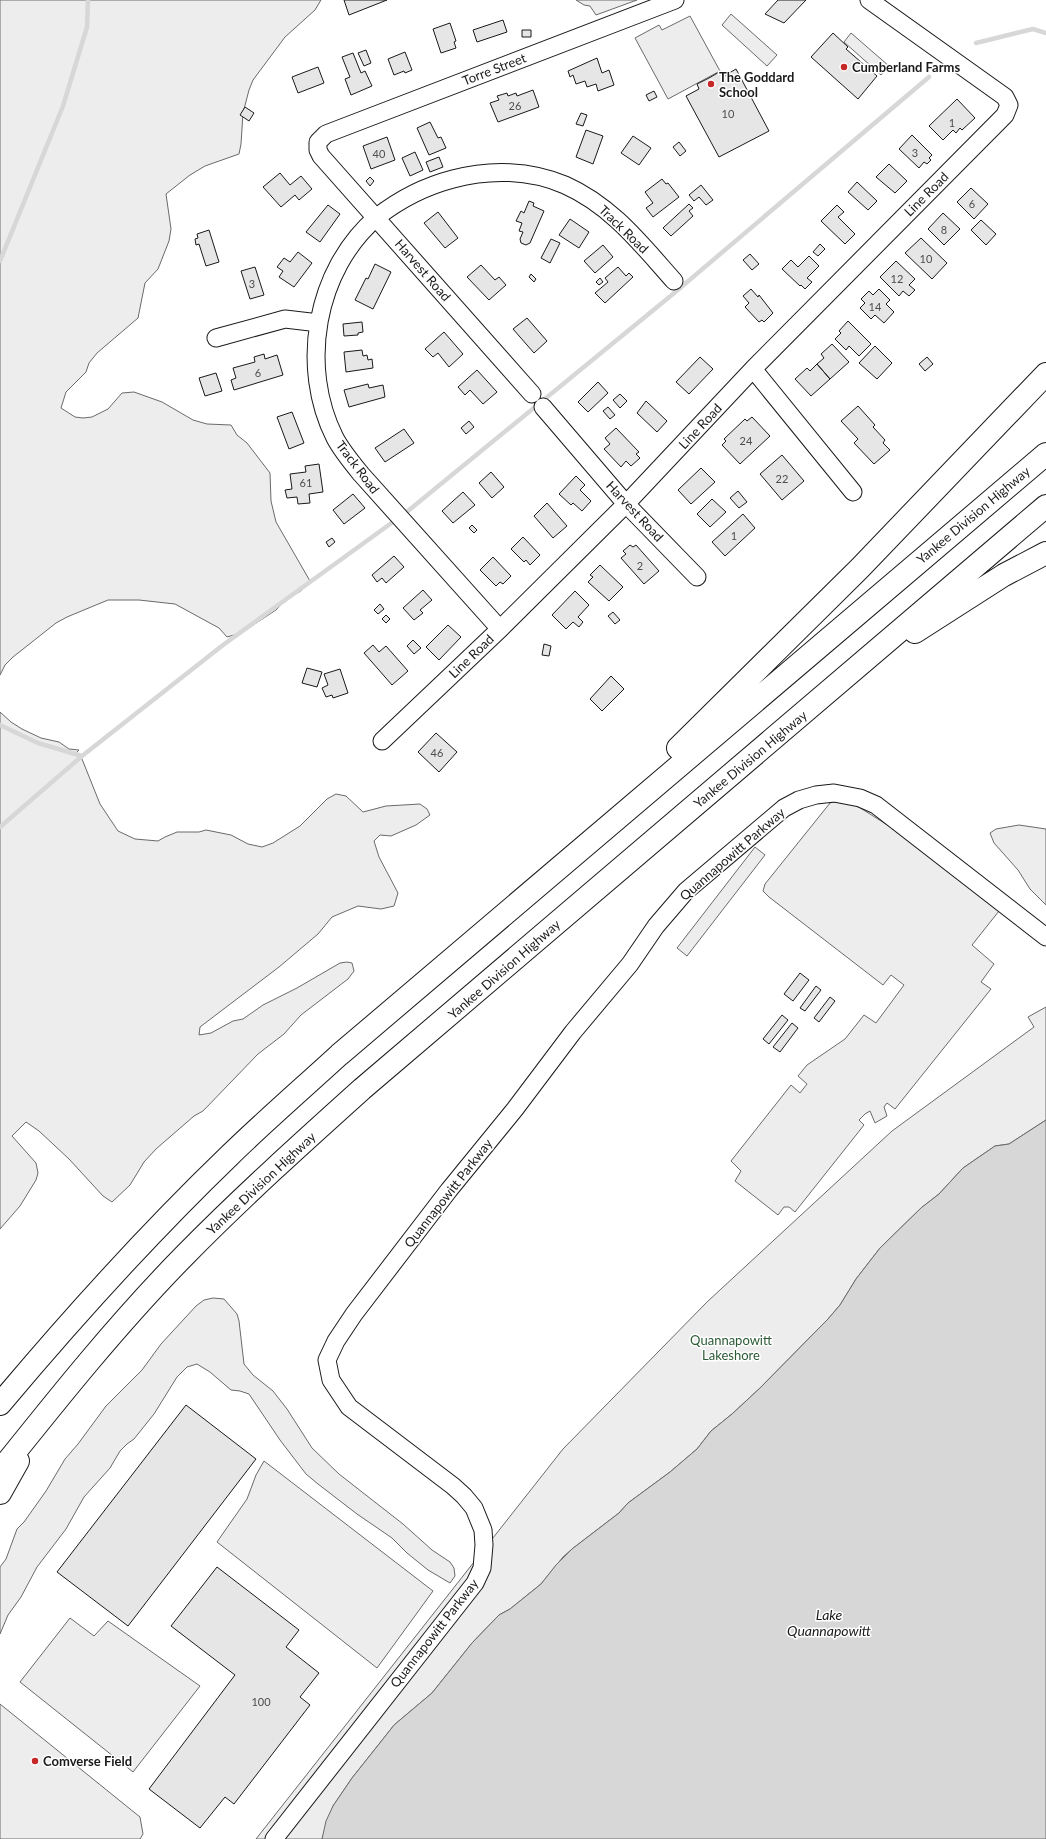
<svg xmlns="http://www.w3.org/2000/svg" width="1046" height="1839" font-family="Lato,sans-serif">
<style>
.built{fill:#ededed;stroke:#6a6a6a}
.water{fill:#d7d7d7;stroke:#6a6a6a}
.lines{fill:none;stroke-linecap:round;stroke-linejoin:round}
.stream{stroke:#d7d7d7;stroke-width:4.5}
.building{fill:#e6e6e6;stroke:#1a1a1a}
.minor-casing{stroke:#1a1a1a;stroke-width:19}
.highway-casing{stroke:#1a1a1a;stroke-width:24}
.minor{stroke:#fff;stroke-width:17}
.highway{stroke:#fff;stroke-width:22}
.poi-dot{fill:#c62828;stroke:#fff;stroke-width:1.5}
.labels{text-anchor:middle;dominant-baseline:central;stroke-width:3;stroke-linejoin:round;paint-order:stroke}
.number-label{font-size:11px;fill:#4d4d4d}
.poi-label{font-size:13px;font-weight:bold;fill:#1a1a1a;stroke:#fff;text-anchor:start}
.street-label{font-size:13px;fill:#1a1a1a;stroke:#fff}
.park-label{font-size:13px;fill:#2b5a34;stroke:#fff}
.water-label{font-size:14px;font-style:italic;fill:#1a1a1a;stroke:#fff}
</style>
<rect width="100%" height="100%" fill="#fff"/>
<path class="built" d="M0 0H321L315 10 285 37 253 80 249 90 243 113 241 144 239 154 205 166 190 175 166 194 171 229 169 241 158 269 145 283 138 318 97 353 89 363 86 372 66 392 61 408 75 417 83 418 92 417 108 409 122 393 134 392 162 402 193 420 207 424 231 425 237 435 247 443 270 473 271 501 276 522 310 581 301 591 288 598 276 610 241 633 227 637 219 628 175 604 139 600H108L67 617 56 623 13 657 5 665 0 675Z
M576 0H637L596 15 590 6 584 5Z
M731 14 777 55 767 66 722 25Z
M690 16 720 71 668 99 635 38 659 25 662 30Z
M851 33 889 66 881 75 844 42Z
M0 712 11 722 22 729 41 738 59 742 69 749 79 750 75 754 82 759 100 804 118 831 135 839 158 841 165 837 177 832H199L206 830 231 835 248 844 262 847 273 843 300 826 327 799 336 794 346 796 363 812 386 806 420 804 427 809 430 815 416 825 391 836 380 835 374 841 379 857 398 893 394 906 381 909 358 906 332 917 318 934 279 967 200 1027 199 1035 211 1033 233 1021 243 1019 263 1005 297 988 340 963 347 962 352 963 354 971 348 979 301 1015 284 1034 258 1054 203 1111 194 1116 156 1149 144 1162 130 1185 112 1202 103 1196 69 1159 39 1131 26 1122 12 1136 36 1163 38 1173 36 1180 20 1206 0 1229Z
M833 802 854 804 889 826 999 911 972 945 994 964 981 982 991 989 895 1109 887 1103 884 1107 887 1116 875 1123 870 1111 865 1114 859 1120 864 1125 795 1212 789 1207H784L778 1215 735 1181 741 1171 731 1161 791 1085 800 1093 807 1084 798 1076 807 1065 845 1039 864 1015 876 1023 904 985 891 975 883 985 769 897 763 891 765 884 830 803Z
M1019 825 1046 829V905L1030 889 1018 870 994 843 990 833 996 829Z
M755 847 765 855 687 956 677 948Z
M1046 1007V1120L1009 1144 995 1146 963 1168 939 1194 921 1208 880 1248 856 1279 840 1305 828 1319 760 1388 732 1414 711 1431 697 1449 670 1472 628 1503 619 1513 572 1549 563 1557 541 1584 510 1609 499 1615 472 1643 432 1693 394 1725 387 1734 352 1778 333 1806 322 1839H256L563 1449 707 1302 892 1131 1034 1027 1028 1017Z
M213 1298 224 1299 237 1314 239 1321 244 1364 253 1375 273 1391 287 1409 312 1448 339 1474 403 1524 432 1550 450 1562 454 1568 455 1576 450 1583 428 1570 407 1553 392 1538 357 1514 318 1484 306 1474 280 1440 249 1394 240 1391 231 1390 210 1372 197 1364 187 1367 177 1377 154 1414 134 1439 127 1444 120 1451 110 1468 84 1497 66 1529 37 1567 21 1597 8 1615 0 1634V1567L6 1559 17 1529 24 1522 46 1491 65 1459 78 1444 106 1406 142 1370 161 1344 196 1306 204 1300Z
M264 1461 433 1591 377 1668 217 1542 247 1499 256 1475Z
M70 1618 94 1636 108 1621 200 1686 133 1772 20 1682Z
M0 1704 140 1817 143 1834 140 1839H0Z"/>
<path class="water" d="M1046 1120V1839H322L326 1821 333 1806 352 1778 387 1734 394 1725 432 1693 472 1643 499 1615 510 1609 541 1584 556 1565 572 1549 619 1513 628 1503 670 1472 697 1449 711 1431 732 1414 760 1388 828 1319 840 1305 856 1279 880 1248 921 1208 939 1194 963 1168 995 1146 1009 1144Z"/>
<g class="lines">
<path class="stream" d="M976 43 1033 29 1046 33
M0 261 63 106 87 27 88 0
M403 515 673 294 929 77
M0 725 38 743 82 756
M0 827 82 756 223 645 397 519"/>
</g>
<path class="building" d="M344 0H387L349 15Z
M778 0H806L784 23 765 14Z
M503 20 507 32 477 42 473 30Z
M450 23 456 41 454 42 456 48 441 53 433 29Z
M522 30H531V37H522Z
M833 33 848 47 846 49 877 76 858 99 811 57Z
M366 50 371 63 364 66 358 53Z
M405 52 412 70 405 73 404 71 394 75 388 59Z
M353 53 361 73 365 71 372 86 351 95 345 79 350 77 342 57Z
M597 58 602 73 609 70 614 85 598 91 596 84 587 87 585 81 576 84 573 75 570 77 568 71Z
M318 67 324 83 298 93 292 77Z
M736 69 769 131 719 157 686 96 699 89 697 84 709 78 721 71 724 76Z
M533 90 539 107 498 122 490 103 499 100 497 96 507 93 508 96 516 93 517 96Z
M654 91 657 97 649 101 646 95Z
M957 99 975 118 962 130 960 128 956 133 953 130 943 140 929 126Z
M245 107 254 113 249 121 240 115Z
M581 113 587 115 583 126 576 124Z
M430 122 438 138 441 137 446 148 429 155 417 128Z
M586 130 603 136 593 164 576 157Z
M912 135 932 155 929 158 931 160 927 164 924 162 919 168 899 149Z
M633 136 651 148 639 165 621 153Z
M387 137 395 160 371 169 363 146Z
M679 142 686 151 680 156 673 147Z
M415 152 423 170 410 176 402 158Z
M439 157 443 167 430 172 426 162Z
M889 164 907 181 895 193 876 177Z
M280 173 290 185 301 176 312 189 299 200 295 195 281 207 263 187Z
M370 177 374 181 370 186 366 181Z
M662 179 666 184 668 183 679 197 653 217 646 208 653 203 645 192Z
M857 182 877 201 868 210 848 192Z
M701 185 713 200 706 205 699 197 694 201 689 195Z
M971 188 988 204 974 219 957 202Z
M529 201 534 203 533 206 544 211 530 243 526 245 521 243 520 239 523 232 519 231 522 223 516 221 521 211 524 213Z
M689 204 693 208 689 211 693 216 671 236 663 228Z
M328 205 340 214 320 242 306 232Z
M837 205 844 212 838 217 855 234 845 244 821 221Z
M438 212 458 238 445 248 424 223Z
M943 213 960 229 944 245 928 229Z
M570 219 589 232 579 248 559 235Z
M981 220 996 234 986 245 971 230Z
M209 230 219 262 206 266 199 244 196 245 195 239 198 238 197 234Z
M921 238 947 263 932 279 905 253Z
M551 239 560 243 550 263 541 258Z
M820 244 825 249 818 256 813 252Z
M603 245 613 257 595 273 584 261Z
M298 252 312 263 294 287 279 277 283 271 277 267 284 258 290 262Z
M750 254 759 264 752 270 743 260Z
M809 256 819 266 807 278 812 282 805 289 801 285 800 286 782 269 791 260 798 267Z
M896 261 915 279 909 285 915 290 909 296 903 291 899 296 880 277Z
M375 264 391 272 373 309 355 300 366 278 368 279Z
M481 265 495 280 499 277 506 285 489 300 467 277Z
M255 267 264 295 250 299 241 271Z
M618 267 626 276 629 273 633 277 605 303 595 293 608 282 605 278Z
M531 274 536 279 534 282 529 277Z
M600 278 603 282 599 285 596 282Z
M751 289 758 297 759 295 773 313 764 322 762 320 759 322 745 307 749 303 743 296Z
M879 289 890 300 886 304 894 312 884 323 875 315 871 319 860 308 865 303 861 299 869 291 873 295Z
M527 318 547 341 534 353 513 329Z
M848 321 871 344 859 356 849 346 846 350 835 339 841 333 839 331Z
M362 322 363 332 358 333V335L344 336 343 324Z
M444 332 463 354 449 367 438 353 433 357 425 349Z
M832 344 849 362 830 379 817 364 824 358 821 354Z
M875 346 892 363 877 379 859 363Z
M362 350 363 356 367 355 368 360 372 359 373 368 346 372 344 352Z
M264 354 265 359 277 355 283 375 234 390 231 380 236 378 233 368 255 362 254 357Z
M700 357 713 369 689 394 676 382Z
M927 357 933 364 925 371 919 364Z
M817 364 830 379 811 396 795 379 807 368 810 371Z
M477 370 497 392 483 404 470 390 465 395 458 387Z
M216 373 222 391 205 396 199 378Z
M598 382 608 393 588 412 578 402Z
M368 384 369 388 383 385 385 397 349 407 344 390Z
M620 394 627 401 620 408 613 400Z
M646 401 667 421 657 432 637 413Z
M858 406 875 425 873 427 885 440 883 443 890 450 874 464 854 443 858 439 841 421Z
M608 407 615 415 610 419 603 411Z
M292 412 304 443 289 449 277 417Z
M752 417 770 436 740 464 722 445 726 441 724 439 745 419 747 421Z
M469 421 474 427 466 434 461 428Z
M616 428 639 452 636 454 640 458 631 466 626 461 621 467 604 449 610 444 605 438Z
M404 429 414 443 385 462 375 448Z
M782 455 804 481 782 500 760 474Z
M319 464 323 492 309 494 310 503 298 504 297 497 287 498 285 490 292 489 290 474 306 472 305 466Z
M701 468 715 482 691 504 678 490Z
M491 472 504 487 492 498 479 483Z
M576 476 585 485 580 490 591 501 582 511 573 503 571 505 559 494Z
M738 491 747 502 739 508 730 498Z
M463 492 475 505 453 523 442 511Z
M353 494 365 508 344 524 333 510Z
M712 499 726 512 710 527 697 514Z
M547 503 567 526 553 538 534 516Z
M743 514 755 528 725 556 712 542Z
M472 525 477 530 474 533 469 528Z
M523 537 540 555 530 565 526 560 524 562 511 549Z
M332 538 335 542 329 547 326 542Z
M630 545 633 547 636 545 659 571 644 584 621 558 626 554 623 551Z
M394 556 404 567 386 583 382 578 377 582 372 575Z
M493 557 511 576 503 584 500 582 496 586 480 570Z
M600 565 623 587 609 601 588 582 593 577 590 575Z
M423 590 432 600 420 610 423 613 414 620 403 608Z
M575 591 589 605 578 617 583 622 579 627 573 622 566 629 552 615Z
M380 604 384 609 378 614 374 610Z
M613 612 620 620 615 624 608 616Z
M386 615 390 619 386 623 382 619Z
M448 625 461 637 439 660 426 647Z
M413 640 421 648 414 654 407 646Z
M544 644 551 646 549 656 542 655Z
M373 645 379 652 386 646 408 671 392 685 364 653Z
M307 668 322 672 317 687 302 683Z
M340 669 348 693 333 698 332 695 326 697 322 688 328 685 324 674Z
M611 676 624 689 602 711 590 699Z
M436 733 457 752 439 772 418 752Z
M800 973 809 980 793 1001 784 994Z
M816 986 821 990 805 1011 800 1008Z
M830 997 835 1001 819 1022 814 1018Z
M782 1015 788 1020 769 1044 763 1039Z
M792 1023 798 1028 780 1052 773 1047Z
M186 1405 256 1459 128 1626 57 1572Z
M217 1567 299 1630 286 1647 319 1673 300 1697 310 1705 234 1804 225 1797 200 1828 149 1789 235 1675 171 1626Z"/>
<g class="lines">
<defs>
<path id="minor" d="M216 338 285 319 319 323
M753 369 853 492
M532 394 321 156 318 150V142L326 134 675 0
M543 407 626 504 697 577
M500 629 361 474C352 463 342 451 335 438 299 367 315 270 377 217 400 199 426 186 453 179 490 169 530 170 565 185 612 206 641 244 674 281
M382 741 500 629 626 504 753 369 1005 115 1009 105 1005 97 869 0
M274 1839 475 1583 482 1568 484 1545 483 1530 474 1508 464 1496 453 1486 349 1407 331 1380 327 1360 336 1341 354 1314 449 1190 515 1109 573 1032 630 964 656 926 686 891 784 808 799 800 816 795 834 793 860 798 876 805 1046 937"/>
<path id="highway" d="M915 632 1004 575 1046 553
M678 748 860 568 1046 374
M0 1404C73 1317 148 1234 230 1155 265 1121 303 1088 339 1055L1046 454
M0 1471C59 1397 119 1322 185 1255 242 1197 302 1143 362 1089L1046 506
M0 1493 18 1461"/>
</defs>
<use href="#minor" class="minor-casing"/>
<use href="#highway" class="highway-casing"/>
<use href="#minor" class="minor"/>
<use href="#highway" class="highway"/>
</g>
<g class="poi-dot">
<circle cx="844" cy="67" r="4"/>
<circle cx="711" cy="84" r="4"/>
<circle cx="35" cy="1761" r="4"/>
</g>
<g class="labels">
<g class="number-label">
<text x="515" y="105">26</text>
<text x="728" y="113">10</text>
<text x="952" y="122">1</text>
<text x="915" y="152">3</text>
<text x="379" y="153">40</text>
<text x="972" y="203">6</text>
<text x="944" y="229">8</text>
<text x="926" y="258">10</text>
<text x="897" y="278">12</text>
<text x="252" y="283">3</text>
<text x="875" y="306">14</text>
<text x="258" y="372">6</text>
<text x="746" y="440">24</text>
<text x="782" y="478">22</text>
<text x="306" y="482">61</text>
<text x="734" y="535">1</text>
<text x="640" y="565">2</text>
<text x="437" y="752">46</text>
<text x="261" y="1701">100</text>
</g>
<g class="poi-label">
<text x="852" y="67">Cumberland Farms</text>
<text x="719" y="77">The Goddard<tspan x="719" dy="15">School</tspan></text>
<text x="43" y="1761">Comverse Field</text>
</g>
<g class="street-label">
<text transform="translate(494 69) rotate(-21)">Torre Street</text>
<text transform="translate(926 194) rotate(-45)">Line Road</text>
<text transform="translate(624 229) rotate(44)">Track Road</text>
<text transform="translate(423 270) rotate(49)">Harvest Road</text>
<text transform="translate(700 426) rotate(-47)">Line Road</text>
<text transform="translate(358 467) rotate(53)">Track Road</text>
<text transform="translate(635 511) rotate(47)">Harvest Road</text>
<text transform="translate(973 515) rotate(-40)">Yankee Division Highway</text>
<text transform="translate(471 656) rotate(-44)">Line Road</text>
<text transform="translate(750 759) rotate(-40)">Yankee Division Highway</text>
<text transform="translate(732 854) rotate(-41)">Quannapowitt Parkway</text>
<text transform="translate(504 969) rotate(-41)">Yankee Division Highway</text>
<text transform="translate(261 1183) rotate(-43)">Yankee Division Highway</text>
<text transform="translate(448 1193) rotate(-52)">Quannapowitt Parkway</text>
<text transform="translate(434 1633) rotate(-52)">Quannapowitt Parkway</text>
</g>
<g class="park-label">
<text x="731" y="1340">Quannapowitt<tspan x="731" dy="15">Lakeshore</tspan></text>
</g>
<g class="water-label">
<text x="829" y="1614">Lake<tspan x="829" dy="16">Quannapowitt</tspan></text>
</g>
</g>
</svg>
